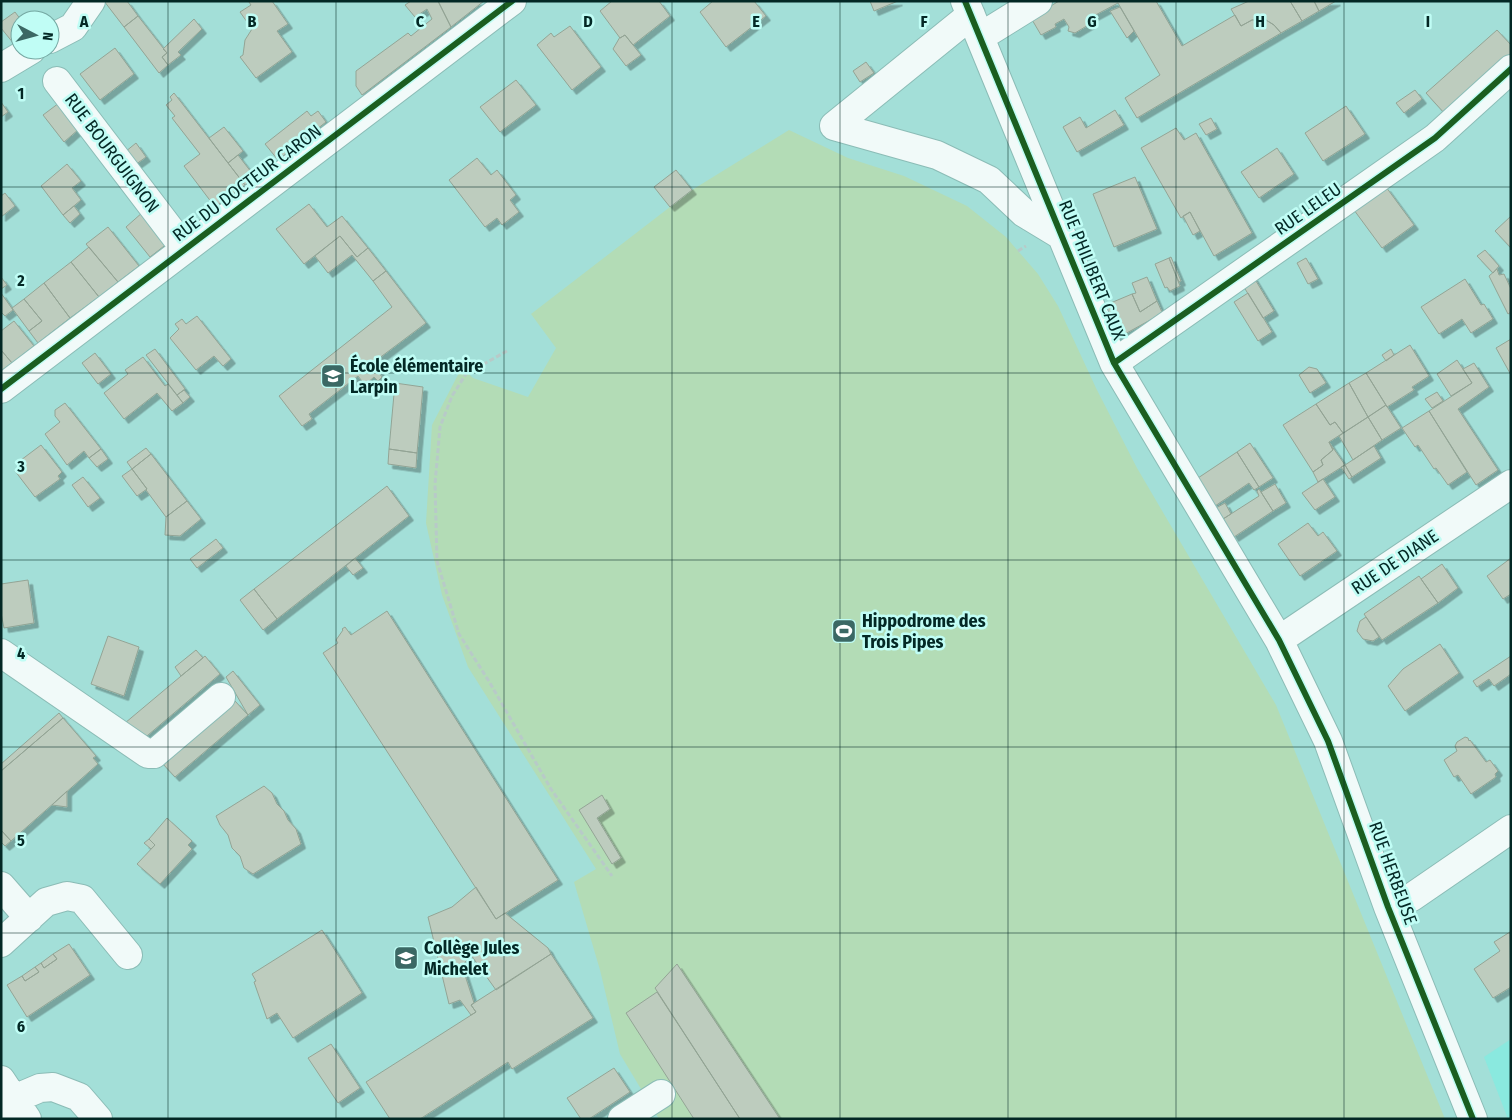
<svg xmlns="http://www.w3.org/2000/svg" width="1512" height="1120" font-family="'Fira Sans Condensed',sans-serif">
<style>
.built{fill:#8ae9df}
.green{fill:#b3dcb6}
.building{fill:#bdccbe;stroke:#93a495;filter:url(#shadow)}
.lines{fill:none;stroke-linecap:round;stroke-linejoin:round}
.minor-casing{stroke:#8bbcb6;stroke-width:30}
.path{stroke:#b8cac8;stroke-width:3;stroke-dasharray:5 2.5;stroke-linecap:butt}
.minor{stroke:#f1faf9;stroke-width:28}
.cycleway-casing{stroke:#c0fdf5;stroke-width:9}
.cycleway{stroke:#1b5e20;stroke-width:6}
.grid{fill:none;stroke:#032825;stroke-width:1;stroke-opacity:0.55}
.labels{text-anchor:middle;dominant-baseline:central;stroke-width:5;stroke-linejoin:round;paint-order:stroke}
.street-label{font-size:18px;fill:#032825;stroke:#c0fdf5}
.poi-label{font-size:18px;font-weight:bold;fill:#032825;stroke:#c0fdf5;text-anchor:start}
.grid-label{font-size:16px;text-anchor:middle;font-weight:bold;fill:#032825;stroke:#c0fdf5;stroke-width:5;stroke-linejoin:round;paint-order:stroke}
</style>
<defs>
<filter id="shadow"><feDropShadow dx="4.5" dy="4.5" stdDeviation="0" flood-color="#0004"/></filter>
</defs>
<rect width="100%" height="100%" fill="#a3dfd8"/>
<path class="built" d="M1511 1039V1119H1508L1484 1057Z"/>
<path class="green" d="M789 130 848 158 904 176 967 206 1006 237 1038 274 1058 306 1096 388 1137 468 1276 705 1445 1119H659L620 1054 600 970 574 882 596 869 468 667 442 595 426 523 432 425 462 367 473 378 528 397 556 348 531 314 692 190Z"/>
<path class="building" d="M104 1H127L138 16 124 27Z
M250 1H272L288 24 277 31 292 52 256 78 240 57 243 55 245 40 252 29 240 12 251 5 249 2Z
M411 1H438L451 27 362 95 356 86V71L408 33 411 36 432 19 427 9 415 17 405 5Z
M438 1H484L451 27Z
M612 1H659L670 16 633 45 625 35 620 38 600 11Z
M713 1H754L766 16 726 47 700 12Z
M870 1H898L874 11Z
M1059 1H1156L1182 46 1235 15 1241 26 1252 20H1266L1274 25 1281 33 1137 118 1125 98 1160 75 1118 3 1088 19 1090 24 1075 33 1068 31 1069 27 1064 19 1055 24 1056 27 1041 35 1031 18Z
M1249 1H1290L1302 21 1281 33 1274 25 1266 20H1252L1241 26 1231 9Z
M1290 1H1314L1319 11 1302 21Z
M1314 1H1336L1319 11Z
M1120 7 1134 31 1127 38 1110 11Z
M15 12 21 20 20 41 14 44 1 28V22Z
M138 16 167 53 162 57 168 65 159 73 124 27Z
M194 19 202 29 178 52 181 55 168 65 162 57 167 53 163 49Z
M570 26 601 67 572 90 537 45 551 33 554 37Z
M1497 30 1511 45V55L1445 114 1426 93Z
M625 35 641 55 626 66 613 49 620 37V38Z
M115 48 134 74 100 100 80 74Z
M866 62 874 73 860 82 853 71Z
M516 80 536 105 500 132 480 107Z
M1415 90 1422 99 1404 113 1396 103Z
M174 93 245 185 215 207 184 166 200 154 172 118 175 116 166 105 172 100 170 97Z
M1 102 8 112 1 117Z
M59 103 79 129 64 142 43 115Z
M1346 106 1365 134 1323 161 1305 133Z
M1115 110 1124 125 1077 152 1063 127 1080 117 1086 128Z
M307 111 311 116 318 111 326 122 278 160 265 144Z
M1211 118 1217 129 1206 135 1199 124Z
M224 127 243 151 228 163 209 138Z
M1176 128 1184 140 1196 133 1252 233 1214 256 1190 212 1181 218 1141 148Z
M136 143 146 157 135 165 125 152Z
M1277 148 1294 174 1259 198 1241 172Z
M238 155 255 177 245 185 228 163Z
M477 158 491 175 497 170 516 195 510 200 519 212 502 225 497 218 485 227 449 180Z
M67 164 81 181 72 188 81 200 63 215 41 186Z
M676 170 692 190 670 207 654 187Z
M1135 177 1157 229 1114 247 1093 194Z
M1386 187 1414 225 1382 248 1354 210Z
M5 193 15 206 1 217V196Z
M309 204 327 227 342 216 368 248 357 257 340 236 304 264 276 229Z
M74 206 80 214 70 223 63 215Z
M143 212 168 243 150 257 126 227Z
M1190 212 1200 231 1193 235 1183 216Z
M1511 216V248L1495 231Z
M108 227 139 266 118 282 86 244Z
M340 236 357 257 368 248 386 271 373 281 352 255 328 273 315 256Z
M89 247 118 282 99 297 71 262Z
M1485 250 1499 266 1493 273 1477 256Z
M1171 257 1181 281 1179 282 1169 258Z
M1169 258 1180 286 1170 291 1167 287 1165 288 1155 264Z
M1306 258 1318 279 1308 284 1297 263Z
M71 262 99 297 70 318 44 283Z
M1497 269 1499 275 1504 274 1511 289V312L1508 314 1489 276Z
M386 271 426 323 374 362 381 372 379 373 382 377 378 381 374 377 365 385 358 376 309 414 312 419 302 426 279 396 392 307 373 281Z
M1253 276 1274 311 1263 318 1242 284Z
M1 277 7 285 1 289Z
M1147 277 1157 301 1140 312 1132 294 1136 293 1132 283Z
M1465 279 1481 305 1484 304 1493 319 1471 333 1462 319 1439 334 1421 307Z
M44 283 70 318 38 343 29 331 42 321 24 299Z
M1 293 13 310 5 316 1 312Z
M1248 293 1272 332 1258 341 1234 302Z
M1132 294 1140 312 1157 301 1162 312 1152 319 1114 340 1101 307Z
M24 299 42 321 29 331 12 308Z
M197 316 231 359 223 366 214 356 196 370 170 338 179 329 175 324 182 319 186 324Z
M14 321 34 346 12 363 1 350V331Z
M1511 339V375L1496 348Z
M1410 345 1429 376 1412 387 1414 390 1387 407 1366 373Z
M155 349 185 389 177 395 146 355Z
M1391 349 1394 355 1386 361 1382 355Z
M1 350 12 363 1 371Z
M95 353 111 374 98 384 82 363Z
M143 357 165 386 168 384 183 403 172 411 157 393 124 419 104 393 128 374 125 370Z
M1457 360 1472 383 1451 396 1437 374Z
M1474 363 1489 387 1458 409 1498 470 1476 485 1429 411 1472 383 1463 369Z
M1309 367 1317 369 1326 383 1310 393 1299 375Z
M1366 373 1386 405 1368 417 1349 383Z
M395 383 423 387 417 453 389 449Z
M1349 383 1368 417 1343 433 1335 422 1330 425 1316 404Z
M184 390 190 397 183 403 177 395Z
M1437 392 1443 401 1432 408 1425 399Z
M65 403 101 449 89 458 84 451 67 465 45 434 60 422 55 416V410Z
M1316 404 1330 425 1335 422 1343 433 1329 442 1333 450 1321 460 1323 465 1313 472 1283 425Z
M1386 405 1401 428 1382 440 1368 417Z
M1429 411 1467 472 1448 485 1436 468 1434 469 1418 445 1415 447 1402 428Z
M1368 417 1382 440 1353 460 1339 436Z
M1329 442 1345 465 1318 482 1313 472 1323 465 1321 460 1333 450Z
M1250 443 1273 478 1259 487 1237 452Z
M41 445 62 472 58 476 60 479 35 497 15 471 24 464 21 460Z
M1374 446 1381 458 1352 477 1345 465Z
M146 448 151 454 132 469 127 462Z
M101 449 108 459 97 467 89 458Z
M389 449 417 453 416 468 388 464Z
M1237 452 1259 487 1254 490 1249 483 1215 506 1198 478Z
M151 454 187 501 166 517 146 490 147 489 132 469Z
M1345 465 1352 477 1349 479 1341 467Z
M132 469 147 489 137 496 122 476Z
M83 477 100 498 88 507 72 485Z
M1323 479 1335 497 1315 510 1302 493Z
M1275 484 1286 503 1273 511 1261 492Z
M387 486 409 516 277 619 254 589Z
M1259 489 1273 511 1234 537 1223 519 1259 496 1257 491Z
M187 501 201 519 180 536 165 535 166 517Z
M1225 503 1231 514 1223 519 1216 508Z
M1308 523 1318 536 1323 532 1337 551 1300 576 1278 544Z
M216 539 223 548 197 568 190 559Z
M355 558 363 568 353 575 346 566Z
M1511 558V594L1503 599 1487 576Z
M1442 564 1458 588 1438 603 1421 579Z
M1419 576 1438 603 1382 640 1364 614Z
M28 580 34 623 4 628 1 613V584Z
M254 589 277 619 263 630 240 600Z
M387 611 558 880 496 919 323 653 338 643 336 640 343 630 342 629 345 627 351 635Z
M1366 617 1379 637 1373 641 1363 639 1357 631 1360 621Z
M108 636 139 647 124 696 91 684Z
M1440 644 1459 673 1405 711 1388 686 1403 669Z
M196 650 203 658 181 676 175 667Z
M205 656 220 674 141 741 125 723Z
M1511 656V674L1494 686 1489 679 1477 687 1473 681Z
M233 671 260 705 248 715 226 677Z
M235 701 248 715 175 777 162 763Z
M59 713 63 718 1 771V764Z
M63 718 96 756 93 758 98 764 11 841 1 830V771Z
M1465 737 1468 738 1469 741 1470 740 1486 762 1490 760 1498 771 1495 774 1496 777 1471 794 1458 775 1454 777 1444 760 1457 751 1455 746 1457 742Z
M264 786 272 793 277 804 284 811 288 820 296 829 301 844 253 874 244 868 240 856 232 848 228 835 220 825 216 816Z
M67 791V807L52 805Z
M602 795 610 809 597 818 621 858 612 864 579 810Z
M167 818 192 841 188 845 192 849 160 884 137 864 155 845 149 839Z
M1 830 11 841 5 846 1 842Z
M149 839 155 845 151 849 144 843Z
M476 887 496 919 505 913 548 948 551 954 496 990 471 955 462 966 474 1003 471 1005 476 1012 471 1015 460 1000 449 1004 428 917 452 907Z
M322 930 362 993 293 1038 277 1013 267 1019 254 982 256 981 252 974Z
M1510 932 1511 987 1493 998 1474 969 1500 951 1494 942Z
M69 944 90 975 27 1017 7 985 22 976 25 981 39 972 35 967 41 963 44 968 57 959 53 954Z
M53 954 57 959 44 968 41 963Z
M551 954 593 1018 512 1069 508 1062 420 1119H390L366 1082 476 1012 471 1005Z
M677 964 780 1119H740L655 988Z
M35 967 39 972 25 981 22 976Z
M657 992 740 1119H694L626 1013Z
M331 1044 360 1088 338 1103 308 1058Z
M614 1068 630 1092 589 1119H581L567 1098Z"/>
<g class="lines">
<defs>
<path id="minor" d="M965 1 1114 363 1279 640 1328 741 1388 907 1473 1119
M971 15 834 126 937 155 989 180 1024 213 1062 236
M980 37 1038 1
M50 39 73 27 91 1
M1 68 31 50
M57 81 185 249
M1114 363 1435 138 1511 69
M1 389 512 1
M1279 640 1511 484
M1 653 148 754H154L221 697
M1 886 29 918
M1388 907 1412 897 1511 829
M1 943 46 902 67 896 82 899 128 955
M1 1080 27 1119
M1 1107 14 1099 40 1088 53 1087 79 1097 98 1119
M622 1119 661 1094"/>
</defs>
<use href="#minor" class="minor-casing"/>
<path class="path" d="M1018 251 1026 246
M507 351 466 374 452 396 440 427 435 484 437 561 459 634 490 683 551 789 612 876"/>
<use href="#minor" class="minor"/>
<defs>
<path id="cycleway" d="M965 1 1114 363 1279 640 1328 741 1388 907 1473 1119
M1114 363 1435 138 1511 69
M1 389 512 1"/>
</defs>
<use href="#cycleway" class="cycleway-casing"/>
<use href="#cycleway" class="cycleway"/>
</g>
<path class="grid" d="M168 1V1119M336 1V1119M504 1V1119M672 1V1119M840 1V1119M1008 1V1119M1176 1V1119M1344 1V1119M1 187H1511M1 373H1511M1 560H1511M1 747H1511M1 933H1511"/>
<defs>
<symbol id="school-square" viewBox="-11 -11 22 22"><rect x="-9" y="-9" width="18" height="18" rx="4" fill="#3b6864" stroke="#c0fdf5"/><path d="M0-5L7-2L0 1L-7-2ZM-4 1L0 2.5L4 1V4Q0 6-4 4Z" fill="#fff"/></symbol>
<symbol id="stadium-square" viewBox="-11 -11 22 22"><rect x="-9" y="-9" width="18" height="18" rx="4" fill="#3b6864" stroke="#c0fdf5"/><path d="M0-5a6.5 5 0 1 0 0 10a6.5 5 0 1 0 0-10ZM-3.5-1.8h7v3.6h-7Z" fill="#fff"/></symbol>
</defs>
<g fill-rule="evenodd">
<use href="#school-square" x="319" y="362" width="28" height="28"/>
<use href="#stadium-square" x="830" y="617" width="28" height="28"/>
<use href="#school-square" x="392" y="944" width="28" height="28"/>
</g>
<g class="labels">
<g class="street-label">
<text transform="translate(112 153) rotate(53)">RUE BOURGUIGNON</text>
<text transform="translate(247 183) rotate(-37)">RUE DU DOCTEUR CARON</text>
<text transform="translate(1308 209) rotate(-35)">RUE LELEU</text>
<text transform="translate(1092 270) rotate(68)">RUE PHILIBERT CAUX</text>
<text transform="translate(1395 562) rotate(-34)">RUE DE DIANE</text>
<text transform="translate(1393 873) rotate(70)">RUE HERBEUSE</text>
</g>
<g class="poi-label">
<text x="350" y="366">École élémentaire<tspan x="350" dy="21">Larpin</tspan></text>
<text x="862" y="621">Hippodrome des<tspan x="862" dy="21">Trois Pipes</tspan></text>
<text x="424" y="948">Collège Jules<tspan x="424" dy="21">Michelet</tspan></text>
</g>
</g>
<g class="grid-label">
<text x="84" y="27">A</text>
<text x="252" y="27">B</text>
<text x="420" y="27">C</text>
<text x="588" y="27">D</text>
<text x="756" y="27">E</text>
<text x="924" y="27">F</text>
<text x="1092" y="27">G</text>
<text x="1260" y="27">H</text>
<text x="1428" y="27">I</text>
<text x="21" y="99">1</text>
<text x="21" y="286">2</text>
<text x="21" y="472">3</text>
<text x="21" y="659">4</text>
<text x="21" y="846">5</text>
<text x="21" y="1032">6</text>
</g>
<rect width="1512" height="1120" fill="none" stroke="#032825" stroke-width="5"/>
<g transform="translate(35 35) rotate(96)"><circle r="24" fill="#c0fdf5" stroke="#74a8a2"/>
<path d="M0-4L9 19L0 12L-9 19Z" fill="#3b6864"/>
<text y="-8" font-size="14" font-weight="bold" text-anchor="middle" fill="#032825">N</text>
</g>
</svg>
